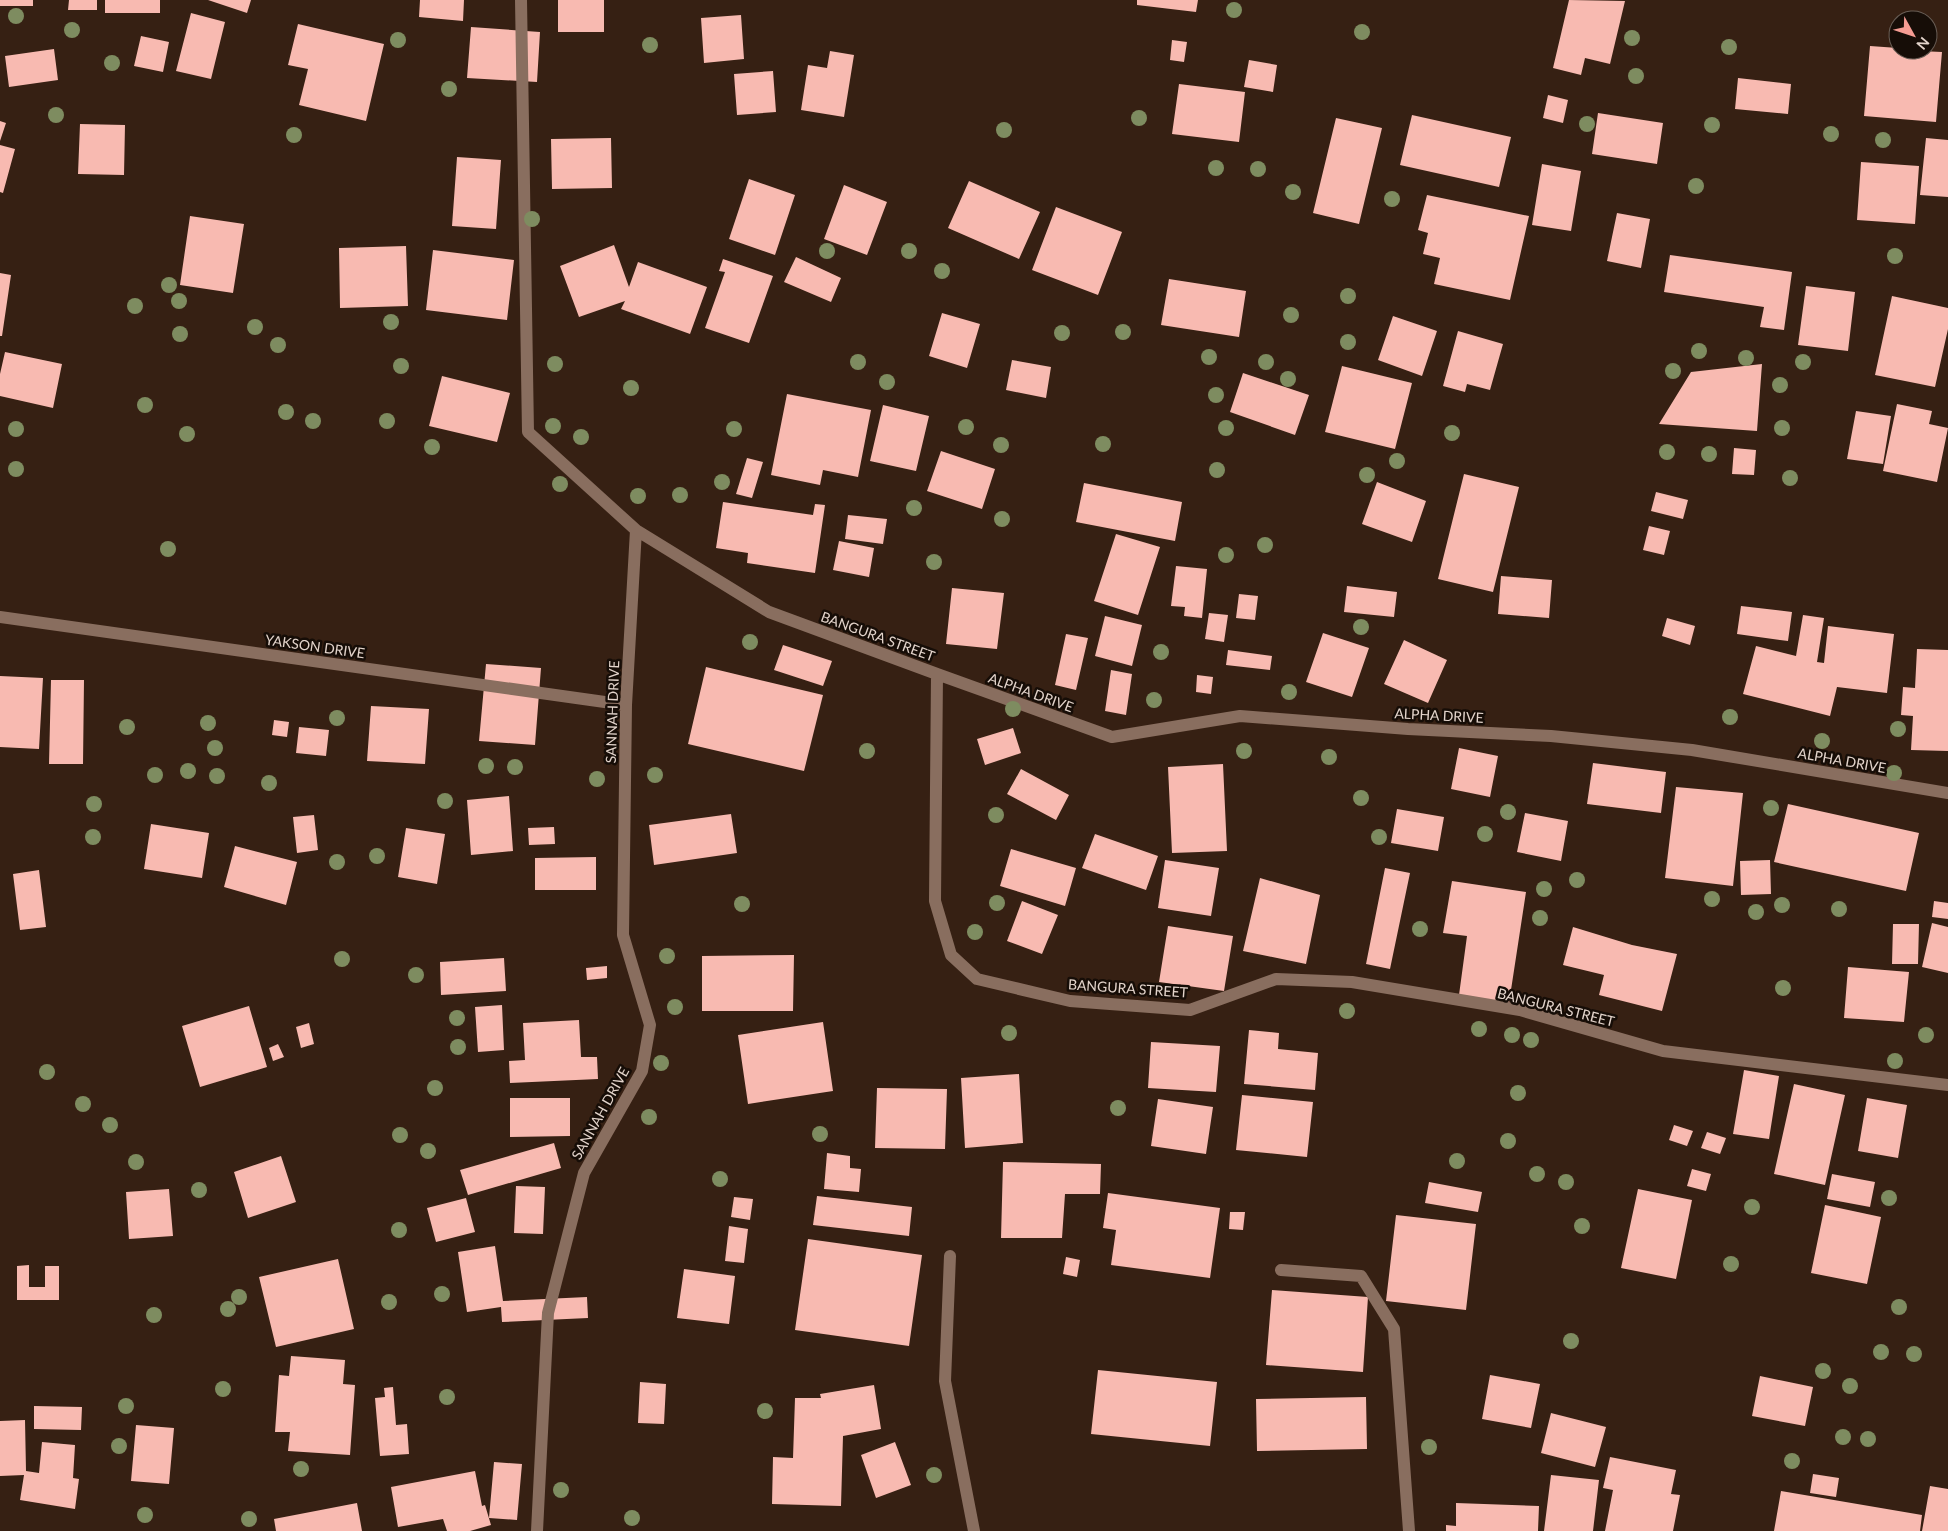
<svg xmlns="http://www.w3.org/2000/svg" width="1948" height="1531" font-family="Lato,sans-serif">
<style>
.building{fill:#f8bab1}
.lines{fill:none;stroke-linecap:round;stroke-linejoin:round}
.minor{stroke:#896e5f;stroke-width:12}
.tree{fill:#7e8c60}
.labels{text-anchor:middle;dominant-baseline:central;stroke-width:5;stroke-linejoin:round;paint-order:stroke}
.street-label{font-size:14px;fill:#e3d4cb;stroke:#160d07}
</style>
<rect width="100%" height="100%" fill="#362013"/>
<path class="building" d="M0 0H33V6H0Z
M69 0H97V10H68Z
M105 0H160V13H105Z
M208 0H251L247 13Z
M420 0H464L463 21 419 17Z
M558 0H604V32H558Z
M1137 0H1198L1196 12 1137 5Z
M1569 0 1625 1 1610 64 1585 58 1581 75 1553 68Z
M191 13 225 22 211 79 176 71Z
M741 15 744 59 704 63 701 18Z
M298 24 384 44 366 121 299 105 308 69 288 65Z
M471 27 540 32 537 82 467 78Z
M141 36 169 42 163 72 134 66Z
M1172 40 1187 42 1184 62 1170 60Z
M1870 46 1898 48V50L1942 52 1936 122 1864 116Z
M54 49 58 80 9 87 5 56Z
M830 51 854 55 844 117 801 110 808 65 827 68Z
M1249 60 1277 65 1273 92 1244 87Z
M773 71 776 112 737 115 734 74Z
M1738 78 1791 84 1788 114 1735 109Z
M1179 84 1245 92 1239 142 1172 134Z
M1548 95 1568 100 1563 123 1543 118Z
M1598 113 1663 123 1657 164 1592 154Z
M1412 115 1511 137 1499 187 1400 165Z
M1336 118 1382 128 1359 224 1313 213Z
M0 121 6 123 0 141Z
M80 124 125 125 124 175 78 174Z
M611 138 612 188 552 189 551 139Z
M1926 138 1948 140V197L1920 195Z
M0 145 15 149 3 193 0 192Z
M457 157 501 160 496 229 452 226Z
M1861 162 1919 166 1915 224 1857 220Z
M1542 164 1581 171 1571 231 1532 225Z
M749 179 795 195 775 255 729 239Z
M969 181 1040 212 1019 259 948 228Z
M844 185 887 202 867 255 824 239Z
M1427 195 1529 216 1510 300 1434 284 1440 258 1423 254 1428 233 1418 230Z
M1056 207 1122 232 1098 295 1032 270Z
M1617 213 1650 219 1641 268 1607 261Z
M190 216 244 224 233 293 180 285Z
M614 245 629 287 638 262 707 287 690 334 621 309 625 301 579 317 560 266Z
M406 246 408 306 340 308 339 248Z
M433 250 514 260 507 320 426 310Z
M1670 255 1792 272 1784 330 1760 327 1764 307 1664 292Z
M796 257 841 278 831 302 784 282Z
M723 259 773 276 749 343 705 328 725 272 719 271Z
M0 273 11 275 2 336H0Z
M1169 279 1246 291 1239 337 1161 325Z
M1806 286 1855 292 1848 351 1798 345Z
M1892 296 1948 308V329L1935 387 1875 375Z
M942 313 980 324 967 368 929 356Z
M1393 316 1437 331 1422 376 1378 360Z
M1458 331 1503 344 1490 390 1467 384 1465 392 1443 386Z
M5 352 62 364 53 408 0 396V374Z
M1012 360 1051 367 1046 398 1006 390Z
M1762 364 1757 431 1659 424 1691 372Z
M1342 366 1412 383 1395 449 1325 432Z
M1243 373 1309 395 1295 435 1230 412Z
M442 376 510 393 497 442 429 426Z
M787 394 871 410 858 477 823 470 820 485 771 475Z
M1897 404 1932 411 1929 424 1948 428 1937 482 1883 471Z
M883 405 929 416 916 471 870 461Z
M1856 411 1891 416 1883 464 1847 459Z
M1734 448 1756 450 1754 475 1732 474Z
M941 451 995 469 982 509 927 491Z
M747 458 763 462 752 498 736 494Z
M1464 474 1519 487 1493 592 1438 579Z
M1377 482 1426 501 1412 542 1362 524Z
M1084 483 1182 502 1175 541 1076 522Z
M1656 492 1688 500 1683 519 1651 511Z
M723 502 813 515 815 504 825 505 815 573 747 563 748 553 716 548Z
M848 515 887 519 883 544 845 539Z
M1649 526 1670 531 1664 555 1643 550Z
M1116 534 1160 547 1138 615 1094 601Z
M839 541 874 548 869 577 833 570Z
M1176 566 1207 569 1202 618 1184 616 1185 607 1171 606Z
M1501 576 1552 580 1549 618 1498 614Z
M1347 586 1397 592 1394 617 1344 612Z
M952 588 1004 593 997 649 946 644Z
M1239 594 1258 596 1255 620 1236 618Z
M1741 606 1792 612 1788 641 1737 634Z
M1209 613 1228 615 1224 642 1205 639Z
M1803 615 1824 618 1817 662 1824 663 1828 626 1894 634 1887 693 1837 687 1830 716 1743 694 1756 646 1796 656Z
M1105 616 1142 625 1132 666 1095 656Z
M1667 618 1695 626 1690 645 1662 636Z
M1323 633 1369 648 1352 697 1306 682Z
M1066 634 1088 638 1076 690 1055 685Z
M1404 640 1447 660 1428 703 1384 684Z
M783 645 832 661 823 686 774 670Z
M1917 649 1948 650V751L1911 750 1913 716 1901 715 1903 687 1915 688Z
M1228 650 1272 656 1270 670 1226 665Z
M486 664 541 668 535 745 479 741Z
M706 667 823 695 804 771 688 744Z
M1111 670 1132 674 1126 715 1105 711Z
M1197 675 1213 677 1211 694 1196 692Z
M0 676 43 678 39 749 0 747Z
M51 680H84L83 764H49Z
M371 706 429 709 425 764 367 761Z
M274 720 289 722 287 737 272 735Z
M299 727 329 730 326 756 296 753Z
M1013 728 1021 753 985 765 977 739Z
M1459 748 1498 756 1490 797 1451 789Z
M1593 763 1666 772 1661 813 1587 804Z
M1223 764 1227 851 1172 853 1168 767Z
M1021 769 1069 795 1056 820 1007 794Z
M1676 787 1743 793 1733 886 1665 878Z
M509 796 513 851 471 855 467 800Z
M1788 804 1919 833 1906 891 1774 862Z
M1397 809 1444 817 1438 851 1391 843Z
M1525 813 1568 821 1561 861 1517 852Z
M731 814 737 853 654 865 649 825Z
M314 815 318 850 297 853 293 817Z
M151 824 209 833 202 878 144 869Z
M554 827 555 844 529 845 528 828Z
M406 828 445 834 437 884 398 877Z
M1095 834 1158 856 1146 890 1082 868Z
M235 846 297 862 286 905 224 887Z
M1011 849 1076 868 1065 906 1000 886Z
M596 857V890H535V858Z
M1165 860 1219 868 1211 916 1158 908Z
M1770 860 1771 894 1741 895 1740 861Z
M1385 868 1410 873 1390 969 1366 964Z
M39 870 46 927 20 930 13 874Z
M1260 878 1320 895 1306 964 1243 951Z
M1452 881 1526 892 1509 1003 1459 995 1467 936 1443 933Z
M1022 901 1058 915 1042 954 1007 941Z
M1934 901 1948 903V919L1932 917Z
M1932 923 1948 927V973L1922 967Z
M1893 924H1919L1918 964H1892Z
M1168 926 1233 936 1224 991 1159 982Z
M1573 927 1632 945 1677 954 1662 1011 1599 995 1604 975 1563 965Z
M794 955 793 1011H702V956Z
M504 958 506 991 441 995 440 962Z
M607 966V978L587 980 586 968Z
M1848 967 1909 972 1904 1022 1844 1018Z
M502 1005 504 1050 478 1052 475 1007Z
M249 1006 267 1067 200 1087 182 1026Z
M579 1020 581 1057H597L598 1079 510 1083 509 1061 525 1060 523 1023Z
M823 1022 833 1091 748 1104 738 1035Z
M309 1023 314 1044 301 1048 296 1027Z
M1249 1030 1279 1033 1278 1049 1318 1053 1315 1090 1244 1084Z
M1151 1042 1220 1046 1216 1092 1148 1088Z
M278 1044 284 1057 273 1061 269 1048Z
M1744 1070 1779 1076 1769 1139 1733 1134Z
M1019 1074 1023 1143 965 1148 961 1078Z
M1794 1084 1845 1095 1825 1185 1774 1174Z
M877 1088 947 1089 945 1149 875 1148Z
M1242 1095 1313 1102 1307 1157 1236 1150Z
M510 1098H570V1136L510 1137Z
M1867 1098 1907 1105 1898 1158 1858 1151Z
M1158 1099 1213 1107 1206 1154 1151 1146Z
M1674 1125 1693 1131 1687 1146 1669 1140Z
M1707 1132 1726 1138 1720 1154 1701 1148Z
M554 1143 561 1168 468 1195 460 1170Z
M827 1153 850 1156V1168L861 1169 859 1192 824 1189Z
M281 1156 296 1202 248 1218 234 1172Z
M1003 1162 1101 1164 1100 1194H1065L1062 1238H1001Z
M1692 1169 1711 1174 1706 1191 1687 1186Z
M1832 1174 1875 1182 1870 1207 1827 1199Z
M1429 1182 1482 1192 1478 1212 1425 1203Z
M516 1186 545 1187 543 1234 514 1233Z
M169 1189 173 1236 129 1239 126 1192Z
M1638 1189 1692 1200 1676 1279 1621 1268Z
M1108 1193 1220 1208 1210 1278 1111 1265 1116 1230 1103 1228Z
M817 1196 912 1207 909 1236 813 1225Z
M734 1197 753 1199 750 1220 731 1217Z
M466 1198 475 1232 436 1242 427 1208Z
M1825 1205 1881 1217 1867 1284 1811 1273Z
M1230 1212H1245L1243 1230 1229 1229Z
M1396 1215 1476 1224 1466 1310 1386 1301Z
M729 1226 748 1229 744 1263 725 1261Z
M808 1239 922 1255 909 1346 795 1330Z
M495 1246 503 1301 587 1297 588 1318 502 1322 501 1307 467 1312 458 1252Z
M1066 1257 1080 1260 1077 1277 1063 1274Z
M338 1259 354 1329 276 1347 259 1277Z
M29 1265V1287H45V1266H59V1300H17V1266Z
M684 1269 735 1276 729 1324 677 1318Z
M1272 1290 1368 1297 1363 1372 1266 1365Z
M291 1356 345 1360 343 1384 355 1385 350 1455 288 1451 290 1432H275L279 1375 289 1376Z
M1098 1370 1217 1382 1210 1446 1091 1434Z
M1490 1375 1540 1384 1531 1428 1482 1419Z
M1760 1376 1813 1387 1805 1426 1752 1416Z
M640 1382 666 1384 664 1424 638 1423Z
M874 1385 881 1429 843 1436 841 1506 772 1504 773 1457 793 1458 795 1398H821L820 1394Z
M393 1387 396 1425 407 1424 409 1454 380 1456 375 1398 385 1397 384 1388Z
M1366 1397 1367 1449 1257 1451 1256 1399Z
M34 1406 82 1407 81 1430 34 1429Z
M1551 1413 1606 1427 1595 1467 1541 1453Z
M25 1420 26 1471 39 1473 42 1442 75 1445 73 1478 79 1479 75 1509 20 1500 24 1475 0 1476V1421Z
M136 1425 174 1428 169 1484 131 1481Z
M895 1442 911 1485 876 1498 861 1455Z
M1610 1457 1676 1470 1671 1494 1680 1495 1673 1531H1605L1613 1490 1603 1488Z
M494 1462 522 1464 517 1520 489 1518Z
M475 1471 482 1506 485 1505 491 1525 470 1531H447L443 1519 398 1527 391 1487Z
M1813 1474 1839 1478 1836 1497 1810 1493Z
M1551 1475 1599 1480 1593 1531H1544Z
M1930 1486 1948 1489V1531H1922Z
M1781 1491 1922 1515 1920 1531H1774Z
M357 1503 362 1531H276L274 1519Z
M1456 1503 1539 1506 1538 1531H1446V1525L1456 1526Z"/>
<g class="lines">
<path class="minor" d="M521 0 528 432 636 530 769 612 937 674 935 901 951 955 977 979 1070 1001 1190 1010 1276 979 1352 982 1520 1010 1663 1051 1948 1085
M0 617 626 705
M937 674 1112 737 1240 716 1408 729 1551 736 1692 750 1948 793
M950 1256 945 1381 974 1531
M1281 1270 1361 1276 1394 1329 1409 1531
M537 1531 548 1313 584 1173 642 1071 650 1025 623 935 626 705 636 530"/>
</g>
<g class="tree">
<circle cx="1234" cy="10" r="8"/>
<circle cx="16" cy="16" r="8"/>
<circle cx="72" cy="30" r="8"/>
<circle cx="1362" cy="32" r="8"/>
<circle cx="1632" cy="38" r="8"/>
<circle cx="398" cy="40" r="8"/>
<circle cx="650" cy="45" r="8"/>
<circle cx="1729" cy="47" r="8"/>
<circle cx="112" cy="63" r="8"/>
<circle cx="1636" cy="76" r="8"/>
<circle cx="449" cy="89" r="8"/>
<circle cx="56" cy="115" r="8"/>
<circle cx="1139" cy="118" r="8"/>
<circle cx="1587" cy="124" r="8"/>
<circle cx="1712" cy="125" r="8"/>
<circle cx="1004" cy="130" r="8"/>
<circle cx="1831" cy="134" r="8"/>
<circle cx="294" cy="135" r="8"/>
<circle cx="1883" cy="140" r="8"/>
<circle cx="1216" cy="168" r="8"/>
<circle cx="1258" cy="169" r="8"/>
<circle cx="1696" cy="186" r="8"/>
<circle cx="1293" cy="192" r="8"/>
<circle cx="1392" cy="199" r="8"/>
<circle cx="532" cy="219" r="8"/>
<circle cx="827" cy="251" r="8"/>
<circle cx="909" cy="251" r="8"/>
<circle cx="1895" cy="256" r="8"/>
<circle cx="942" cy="271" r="8"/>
<circle cx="169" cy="285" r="8"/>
<circle cx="1348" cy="296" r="8"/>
<circle cx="179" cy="301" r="8"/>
<circle cx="135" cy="306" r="8"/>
<circle cx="1291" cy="315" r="8"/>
<circle cx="391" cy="322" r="8"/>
<circle cx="255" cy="327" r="8"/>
<circle cx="1123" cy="332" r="8"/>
<circle cx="1062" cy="333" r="8"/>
<circle cx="180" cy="334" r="8"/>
<circle cx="1348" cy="342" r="8"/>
<circle cx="278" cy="345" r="8"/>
<circle cx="1699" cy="351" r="8"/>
<circle cx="1209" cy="357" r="8"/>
<circle cx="1746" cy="358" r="8"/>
<circle cx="858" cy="362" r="8"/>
<circle cx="1266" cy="362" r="8"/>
<circle cx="1803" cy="362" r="8"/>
<circle cx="555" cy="364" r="8"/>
<circle cx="401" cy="366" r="8"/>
<circle cx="1673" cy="371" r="8"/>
<circle cx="1288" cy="379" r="8"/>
<circle cx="887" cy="382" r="8"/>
<circle cx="1780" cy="385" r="8"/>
<circle cx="631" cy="388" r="8"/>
<circle cx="1216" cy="395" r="8"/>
<circle cx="145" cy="405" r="8"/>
<circle cx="286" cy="412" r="8"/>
<circle cx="313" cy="421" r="8"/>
<circle cx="387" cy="421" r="8"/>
<circle cx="553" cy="426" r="8"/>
<circle cx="966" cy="427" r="8"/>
<circle cx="1226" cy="428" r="8"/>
<circle cx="1782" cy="428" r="8"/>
<circle cx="16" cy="429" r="8"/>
<circle cx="734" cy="429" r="8"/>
<circle cx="1452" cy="433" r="8"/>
<circle cx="187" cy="434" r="8"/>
<circle cx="581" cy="437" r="8"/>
<circle cx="1103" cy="444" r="8"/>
<circle cx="1001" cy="445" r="8"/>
<circle cx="432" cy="447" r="8"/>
<circle cx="1667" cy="452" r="8"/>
<circle cx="1709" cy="454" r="8"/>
<circle cx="1397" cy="461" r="8"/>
<circle cx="16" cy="469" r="8"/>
<circle cx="1217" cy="470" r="8"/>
<circle cx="1367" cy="475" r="8"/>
<circle cx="1790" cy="478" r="8"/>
<circle cx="722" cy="482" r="8"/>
<circle cx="560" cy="484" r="8"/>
<circle cx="680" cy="495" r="8"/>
<circle cx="638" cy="496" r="8"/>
<circle cx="914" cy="508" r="8"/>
<circle cx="1002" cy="519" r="8"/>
<circle cx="1265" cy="545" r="8"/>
<circle cx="168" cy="549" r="8"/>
<circle cx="1226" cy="555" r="8"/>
<circle cx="934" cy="562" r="8"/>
<circle cx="1361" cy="627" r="8"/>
<circle cx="750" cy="642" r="8"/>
<circle cx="1161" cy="652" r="8"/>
<circle cx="1289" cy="692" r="8"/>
<circle cx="1154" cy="700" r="8"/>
<circle cx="1013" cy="709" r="8"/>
<circle cx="1730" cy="717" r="8"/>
<circle cx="337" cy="718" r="8"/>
<circle cx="208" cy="723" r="8"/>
<circle cx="127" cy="727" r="8"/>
<circle cx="1898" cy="729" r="8"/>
<circle cx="1822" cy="741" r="8"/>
<circle cx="215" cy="748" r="8"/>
<circle cx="867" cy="751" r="8"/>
<circle cx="1244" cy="751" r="8"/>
<circle cx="1329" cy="757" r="8"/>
<circle cx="486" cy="766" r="8"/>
<circle cx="515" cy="767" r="8"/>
<circle cx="188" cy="771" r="8"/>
<circle cx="1894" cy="773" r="8"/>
<circle cx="155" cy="775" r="8"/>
<circle cx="655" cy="775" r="8"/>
<circle cx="217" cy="776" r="8"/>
<circle cx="597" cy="779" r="8"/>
<circle cx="269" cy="783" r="8"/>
<circle cx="1361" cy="798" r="8"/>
<circle cx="445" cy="801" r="8"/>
<circle cx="94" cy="804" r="8"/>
<circle cx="1771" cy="808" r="8"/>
<circle cx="1508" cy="812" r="8"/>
<circle cx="996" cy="815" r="8"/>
<circle cx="1485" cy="834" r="8"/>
<circle cx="93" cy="837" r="8"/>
<circle cx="1379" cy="837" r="8"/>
<circle cx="377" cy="856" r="8"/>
<circle cx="337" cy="862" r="8"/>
<circle cx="1577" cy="880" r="8"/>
<circle cx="1544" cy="889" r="8"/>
<circle cx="1712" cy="899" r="8"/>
<circle cx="997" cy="903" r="8"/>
<circle cx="742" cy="904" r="8"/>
<circle cx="1782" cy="905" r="8"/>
<circle cx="1839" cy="909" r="8"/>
<circle cx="1756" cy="912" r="8"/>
<circle cx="1540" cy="918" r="8"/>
<circle cx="1420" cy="929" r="8"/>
<circle cx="975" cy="932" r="8"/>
<circle cx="667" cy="956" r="8"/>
<circle cx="342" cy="959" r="8"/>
<circle cx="416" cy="975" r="8"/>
<circle cx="1783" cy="988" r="8"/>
<circle cx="675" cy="1007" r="8"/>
<circle cx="1347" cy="1011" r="8"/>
<circle cx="457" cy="1018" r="8"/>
<circle cx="1479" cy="1029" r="8"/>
<circle cx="1009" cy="1033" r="8"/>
<circle cx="1512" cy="1035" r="8"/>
<circle cx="1926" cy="1035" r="8"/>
<circle cx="1531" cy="1040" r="8"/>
<circle cx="458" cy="1047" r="8"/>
<circle cx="1895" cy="1061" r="8"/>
<circle cx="661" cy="1063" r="8"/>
<circle cx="47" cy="1072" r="8"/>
<circle cx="435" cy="1088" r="8"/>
<circle cx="1518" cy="1093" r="8"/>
<circle cx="83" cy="1104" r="8"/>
<circle cx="1118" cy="1108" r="8"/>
<circle cx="649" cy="1117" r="8"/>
<circle cx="110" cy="1125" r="8"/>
<circle cx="820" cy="1134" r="8"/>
<circle cx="400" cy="1135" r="8"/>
<circle cx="1508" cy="1141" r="8"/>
<circle cx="428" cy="1151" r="8"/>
<circle cx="1457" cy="1161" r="8"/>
<circle cx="136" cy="1162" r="8"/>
<circle cx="1537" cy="1174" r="8"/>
<circle cx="720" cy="1179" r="8"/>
<circle cx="1566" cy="1182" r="8"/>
<circle cx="199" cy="1190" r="8"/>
<circle cx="1889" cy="1198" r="8"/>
<circle cx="1752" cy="1207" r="8"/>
<circle cx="1582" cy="1226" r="8"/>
<circle cx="399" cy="1230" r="8"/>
<circle cx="1731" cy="1264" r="8"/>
<circle cx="442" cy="1294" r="8"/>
<circle cx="239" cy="1297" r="8"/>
<circle cx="389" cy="1302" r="8"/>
<circle cx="1899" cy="1307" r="8"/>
<circle cx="228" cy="1309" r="8"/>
<circle cx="154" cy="1315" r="8"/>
<circle cx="1571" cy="1341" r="8"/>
<circle cx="1881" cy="1352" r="8"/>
<circle cx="1914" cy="1354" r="8"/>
<circle cx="1823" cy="1371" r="8"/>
<circle cx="1850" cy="1386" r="8"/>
<circle cx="223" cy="1389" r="8"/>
<circle cx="447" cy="1397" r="8"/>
<circle cx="126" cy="1406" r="8"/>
<circle cx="765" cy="1411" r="8"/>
<circle cx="1843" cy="1437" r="8"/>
<circle cx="1868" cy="1439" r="8"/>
<circle cx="119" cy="1446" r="8"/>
<circle cx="1429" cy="1447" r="8"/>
<circle cx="1792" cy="1461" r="8"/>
<circle cx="301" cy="1469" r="8"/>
<circle cx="934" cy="1475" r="8"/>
<circle cx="561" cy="1490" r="8"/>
<circle cx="145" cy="1515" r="8"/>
<circle cx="632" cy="1518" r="8"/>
<circle cx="249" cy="1519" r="8"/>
</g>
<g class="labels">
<g class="street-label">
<text transform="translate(878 636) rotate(20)">BANGURA STREET</text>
<text transform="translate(315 646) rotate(8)">YAKSON DRIVE</text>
<text transform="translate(1031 692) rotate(20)">ALPHA DRIVE</text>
<text transform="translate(612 712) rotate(-88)">SANNAH DRIVE</text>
<text transform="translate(1439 715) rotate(3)">ALPHA DRIVE</text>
<text transform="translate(1842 760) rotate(10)">ALPHA DRIVE</text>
<text transform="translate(1128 988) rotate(4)">BANGURA STREET</text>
<text transform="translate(1556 1007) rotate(14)">BANGURA STREET</text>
<text transform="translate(600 1113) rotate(-61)">SANNAH DRIVE</text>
</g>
</g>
<g transform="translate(1913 35) rotate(130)"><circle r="24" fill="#160d07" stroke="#685d55"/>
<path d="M0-4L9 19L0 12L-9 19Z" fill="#f59c93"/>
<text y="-8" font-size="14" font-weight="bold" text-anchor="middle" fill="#e3d4cb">N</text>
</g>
</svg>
